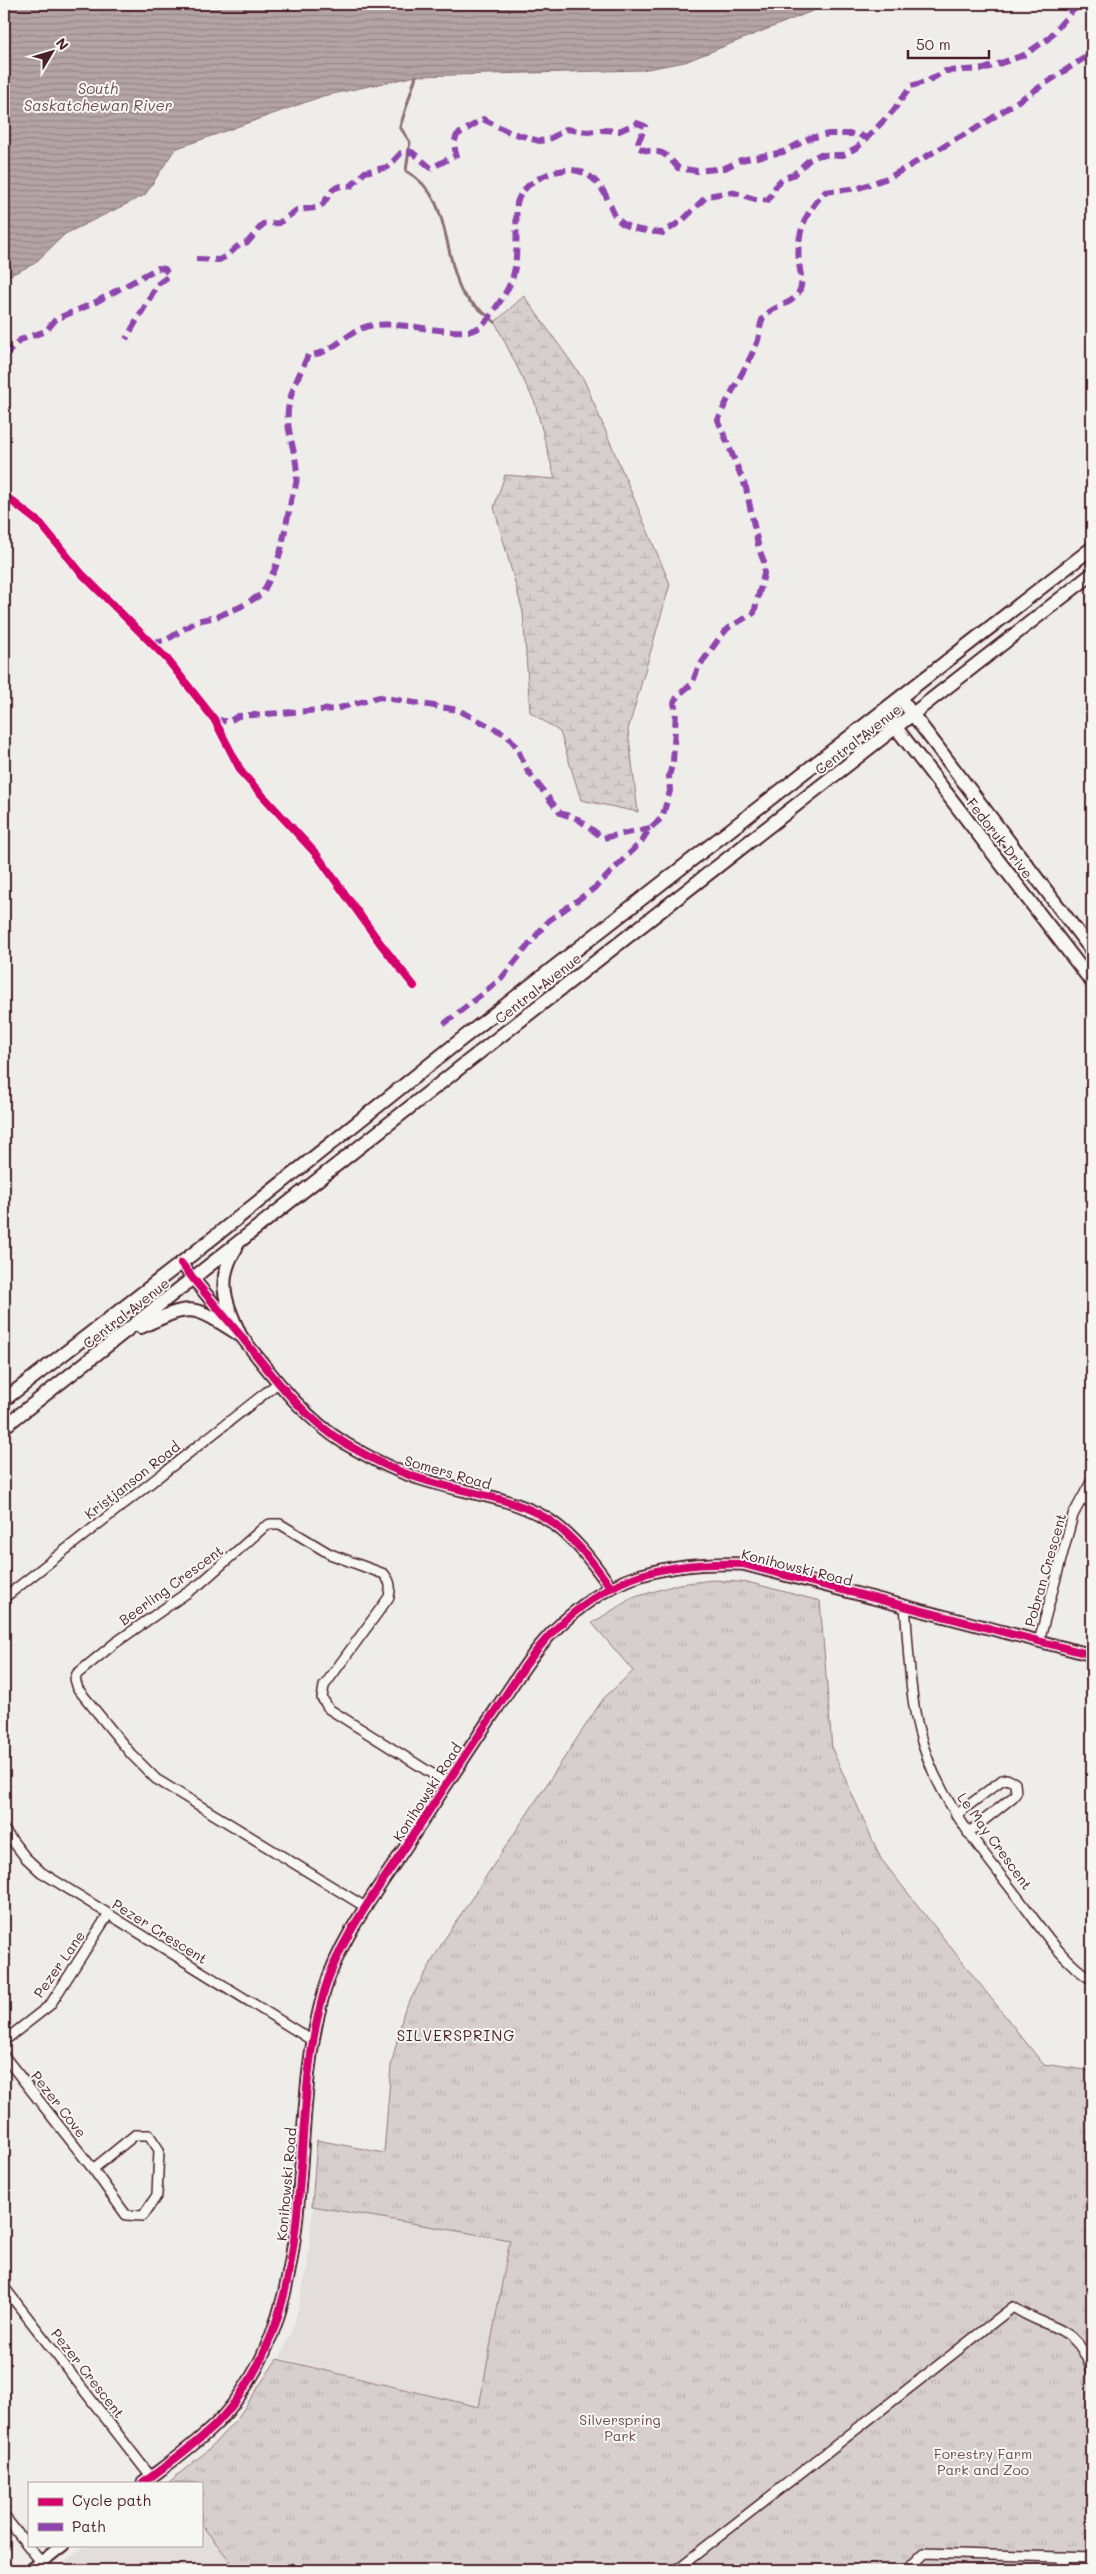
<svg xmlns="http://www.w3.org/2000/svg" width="1096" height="2574" font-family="Mali,sans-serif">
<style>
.built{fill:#e3dedc}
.grass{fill:url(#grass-tufts);stroke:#90777c}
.wetland{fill:url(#wetland-marsh);stroke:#90777c}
.water{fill:url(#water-rules);stroke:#8a6f74}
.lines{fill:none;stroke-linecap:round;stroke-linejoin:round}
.stream{stroke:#8a6f74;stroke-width:3}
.minor-casing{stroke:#4a1f2b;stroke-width:12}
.tertiary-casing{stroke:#4a1f2b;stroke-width:15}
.secondary-casing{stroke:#4a1f2b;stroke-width:16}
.minor{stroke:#f6f6f2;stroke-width:9}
.tertiary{stroke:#f6f6f2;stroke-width:11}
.secondary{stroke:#f6f6f2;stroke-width:12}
.quiet{stroke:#8e44ad;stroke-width:6;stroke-dasharray:12 6;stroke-linecap:butt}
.cycleway-casing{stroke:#f6f6f2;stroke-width:11}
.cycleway{stroke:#d6006c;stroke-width:8}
.labels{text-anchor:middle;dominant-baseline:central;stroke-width:4;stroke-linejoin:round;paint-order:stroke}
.street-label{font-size:14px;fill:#4a1f2b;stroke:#f6f6f2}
.park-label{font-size:14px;fill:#6d4b54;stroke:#f6f6f2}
.water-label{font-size:15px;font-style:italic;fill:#6f4e56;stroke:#f6f6f2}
.neighbourhood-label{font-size:15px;letter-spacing:1px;fill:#4a1f2b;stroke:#f6f6f2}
</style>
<defs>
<pattern id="grass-tufts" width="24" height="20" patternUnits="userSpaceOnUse" patternTransform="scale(1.25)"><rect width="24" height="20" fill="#d7cfce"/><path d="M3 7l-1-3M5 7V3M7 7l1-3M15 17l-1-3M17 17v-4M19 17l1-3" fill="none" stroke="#bab1b1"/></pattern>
<pattern id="wetland-marsh" width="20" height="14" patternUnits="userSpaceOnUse" patternTransform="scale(1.25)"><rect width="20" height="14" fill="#d7cfce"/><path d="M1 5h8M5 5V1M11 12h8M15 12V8" fill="none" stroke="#bab1b1"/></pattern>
<pattern id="water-rules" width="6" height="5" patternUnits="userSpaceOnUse" patternTransform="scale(1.25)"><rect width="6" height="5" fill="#b4a4a5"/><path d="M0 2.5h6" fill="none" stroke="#948587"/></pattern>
</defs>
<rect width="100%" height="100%" fill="#efedea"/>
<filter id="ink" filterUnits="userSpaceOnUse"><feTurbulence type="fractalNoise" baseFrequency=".02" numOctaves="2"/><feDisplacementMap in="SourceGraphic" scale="10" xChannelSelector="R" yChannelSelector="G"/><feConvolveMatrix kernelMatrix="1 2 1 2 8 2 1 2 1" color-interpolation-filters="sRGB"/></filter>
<g filter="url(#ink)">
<path class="built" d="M314 2197 510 2240 479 2408 280 2358 295 2321 307 2267Z
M201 2524 237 2570H53L86 2545H201Z"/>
<path class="grass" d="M713 1580 751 1583 820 1601 832 1749 881 1859 1043 2064 1092 2071V2570H237L201 2524V2483L169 2482 207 2451 237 2419 277 2359 479 2407 510 2240 312 2206 317 2140 384 2153 391 2066 404 2011 444 1940 603 1699 633 1671 592 1623 632 1598 679 1584Z"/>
<path class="wetland" d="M524 296 584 380 670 584 628 730 638 812 581 800 560 732 530 712 523 612 494 507 505 475 555 479 535 403 495 322Z"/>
<path class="water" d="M4 4H830L685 62 642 70 416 76 323 96 175 149 145 195 65 234 34 264 4 278Z"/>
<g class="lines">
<path class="stream" d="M416 76 400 127 410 142 406 171C446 193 443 238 456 276 458 281 459 289 463 294 471 304 485 313 495 322"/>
<defs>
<path id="minor" d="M1081 1499 1092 1502
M4 1598 278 1383
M905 1607C909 1648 909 1691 919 1731 935 1796 979 1847 1019 1899 1041 1928 1061 1960 1092 1980
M1039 1641 1073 1515 1092 1480
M956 1815 1002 1780 1007 1779 1015 1783 1016 1793 1013 1797 968 1833
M4 1830 25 1857 41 1872 313 2041
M367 1908 156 1779 131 1754 78 1689 75 1679 77 1674 115 1643 201 1583 263 1528 270 1524H280L330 1554 384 1574C391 1582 391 1587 389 1597L324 1686 322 1698 329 1709 447 1783
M4 2041 50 2005 108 1915
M4 2056 93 2169
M135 2135H149L159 2150 157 2195 143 2216 126 2215 93 2169Z
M4 2287 151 2477
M4 2516 41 2562
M1061 2559 1068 2570
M676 2570 1013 2307C1050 2332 1075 2321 1092 2371
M907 2570 924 2553 1092 2558"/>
<path id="tertiary" d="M181 1263C200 1288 221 1312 241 1336 272 1375 302 1417 346 1444 369 1457 392 1470 418 1478 459 1492 505 1495 544 1517 572 1534 592 1561 611 1588
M143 2483C168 2464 195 2445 217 2423 328 2306 283 2134 324 1992 339 1938 382 1884 412 1837 440 1794 468 1751 497 1708 511 1687 525 1664 541 1645 559 1623 585 1602 610 1588 651 1566 698 1563 743 1564L1092 1655
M31 2570 63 2545"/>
<path id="secondary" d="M901 699 1092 951
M884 712 1092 982
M236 1248C215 1281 226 1303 240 1335
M141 1327C192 1303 192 1304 240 1335
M4 1400 194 1253 458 1042 1092 548
M4 1427 471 1059 1092 574"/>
</defs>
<use href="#minor" class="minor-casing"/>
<use href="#tertiary" class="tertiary-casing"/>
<use href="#secondary" class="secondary-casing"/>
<use href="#minor" class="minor"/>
<use href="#tertiary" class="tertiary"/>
<use href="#secondary" class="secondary"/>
<path class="quiet" d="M196 259 219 260 227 256 240 244 248 242 263 224 279 223 297 210 316 208 323 204 333 189 341 186H351L365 172 388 167 401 153 412 152 431 168 456 155 454 143 457 135 483 119 509 132 539 141 548 140 566 129 588 132 601 130 619 131 637 123 645 126C644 134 638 138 637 147 659 158 657 142 678 168L697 171 725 168 741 160 783 152 810 138 829 134H858L866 138
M4 357 20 340 46 331 56 319 92 304 158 268 165 269 169 276 158 284 126 339
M151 643 168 639 197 621 216 617 240 607 262 594 275 569 281 550 292 496C306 468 285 439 288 410 290 391 301 372 308 355 335 355 348 327 375 325 403 322 437 333 467 331 479 331 487 322 493 312 501 300 509 289 513 276 519 256 515 225 517 203 521 189 532 181 546 175 575 163 595 172 608 200 612 209 614 217 622 223 633 231 650 231 663 233L683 220 707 196 732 192 755 199 768 200 778 183 783 178 793 175 809 160 819 155H843L858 147 893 111 911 86 928 81 945 71 984 69 1024 55 1048 39 1072 11 1082 4
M214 719 228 722 238 716 335 709 380 697 458 710 507 735 516 746 527 770 560 813 578 819 603 838 650 828
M444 1024 501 979 548 921 596 887 641 842 650 828 662 818 670 791 669 776 673 762 676 711 674 703 678 695 692 684 698 668 720 637 728 628 754 613 764 574V562L759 549 746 488 718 420C729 394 745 371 756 345 760 338 759 327 762 320 772 303 797 307 801 286 802 278 800 271 799 263 796 234 805 212 825 192L859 188 890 177 983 124 1092 53"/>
<defs>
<path id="cycleway" d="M4 495 41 524 81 573 167 659 214 719 242 773 317 855 380 943 414 986
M181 1263C200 1288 221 1312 241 1336 272 1375 302 1417 346 1444 369 1457 392 1470 418 1478 459 1492 505 1495 544 1517 572 1534 592 1561 611 1588
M143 2483C168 2464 195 2445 217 2423 328 2306 283 2134 324 1992 339 1938 382 1884 412 1837 440 1794 468 1751 497 1708 511 1687 525 1664 541 1645 559 1623 585 1602 610 1588 651 1566 698 1563 743 1564L1092 1655"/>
</defs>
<use href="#cycleway" class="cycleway-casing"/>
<use href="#cycleway" class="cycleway"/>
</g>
</g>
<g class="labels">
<g class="street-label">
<text transform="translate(858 739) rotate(-38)">Central Avenue</text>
<text transform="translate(1000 838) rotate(52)">Fedoruk Drive</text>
<text transform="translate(538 988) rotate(-38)">Central Avenue</text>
<text transform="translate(126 1313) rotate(-38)">Central Avenue</text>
<text transform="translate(448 1472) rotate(16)">Somers Road</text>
<text transform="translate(132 1480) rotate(-38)">Kristjanson Road</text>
<text transform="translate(797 1567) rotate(14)">Konihowski Road</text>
<text transform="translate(1045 1570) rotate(-74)">Pobran Crescent</text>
<text transform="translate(171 1585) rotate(-36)">Beerling Crescent</text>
<text transform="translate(427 1792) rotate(-57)">Konihowski Road</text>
<text transform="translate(995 1841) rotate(54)">Le May Crescent</text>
<text transform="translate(160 1931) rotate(32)">Pezer Crescent</text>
<text transform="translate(59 1964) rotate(-55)">Pezer Lane</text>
<text transform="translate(59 2104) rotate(52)">Pezer Cove</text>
<text transform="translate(286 2184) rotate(-85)">Konihowski Road</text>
<text transform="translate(88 2373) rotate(52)">Pezer Crescent</text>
</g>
<g class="park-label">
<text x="620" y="2419">Silverspring<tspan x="620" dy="16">Park</tspan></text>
<text x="983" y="2453">Forestry Farm<tspan x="983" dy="16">Park and Zoo</tspan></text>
</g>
<g class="water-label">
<text x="98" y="88">South<tspan x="98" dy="17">Saskatchewan River</tspan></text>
</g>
<g class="neighbourhood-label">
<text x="456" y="2035">SILVERSPRING</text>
</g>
</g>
<rect width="1096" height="2574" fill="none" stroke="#f6f6f2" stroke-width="20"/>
<rect x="10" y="10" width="1076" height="2554" fill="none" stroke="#4a1f2b" stroke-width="2" filter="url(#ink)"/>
<rect x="28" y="2482" width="175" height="65" fill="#f6f6f2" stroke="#b1a0a2"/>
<rect x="38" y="2498" width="25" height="8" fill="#d6006c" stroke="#b1a0a2"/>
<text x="72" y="2506" font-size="15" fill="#4a1f2b">Cycle path</text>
<rect x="38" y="2523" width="25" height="8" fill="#8e44ad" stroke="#b1a0a2"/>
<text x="72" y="2532" font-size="15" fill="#4a1f2b">Path</text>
<g transform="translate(52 52) rotate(52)" stroke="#f6f6f2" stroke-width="4" paint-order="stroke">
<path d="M0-4L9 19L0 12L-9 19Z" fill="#4a1f2b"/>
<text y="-8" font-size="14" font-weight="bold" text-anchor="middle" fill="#4a1f2b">N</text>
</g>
<path d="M908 50v8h81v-8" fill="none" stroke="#4a1f2b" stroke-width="2.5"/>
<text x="916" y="50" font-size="15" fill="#4a1f2b" stroke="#f6f6f2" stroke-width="4" paint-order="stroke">50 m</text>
</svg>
